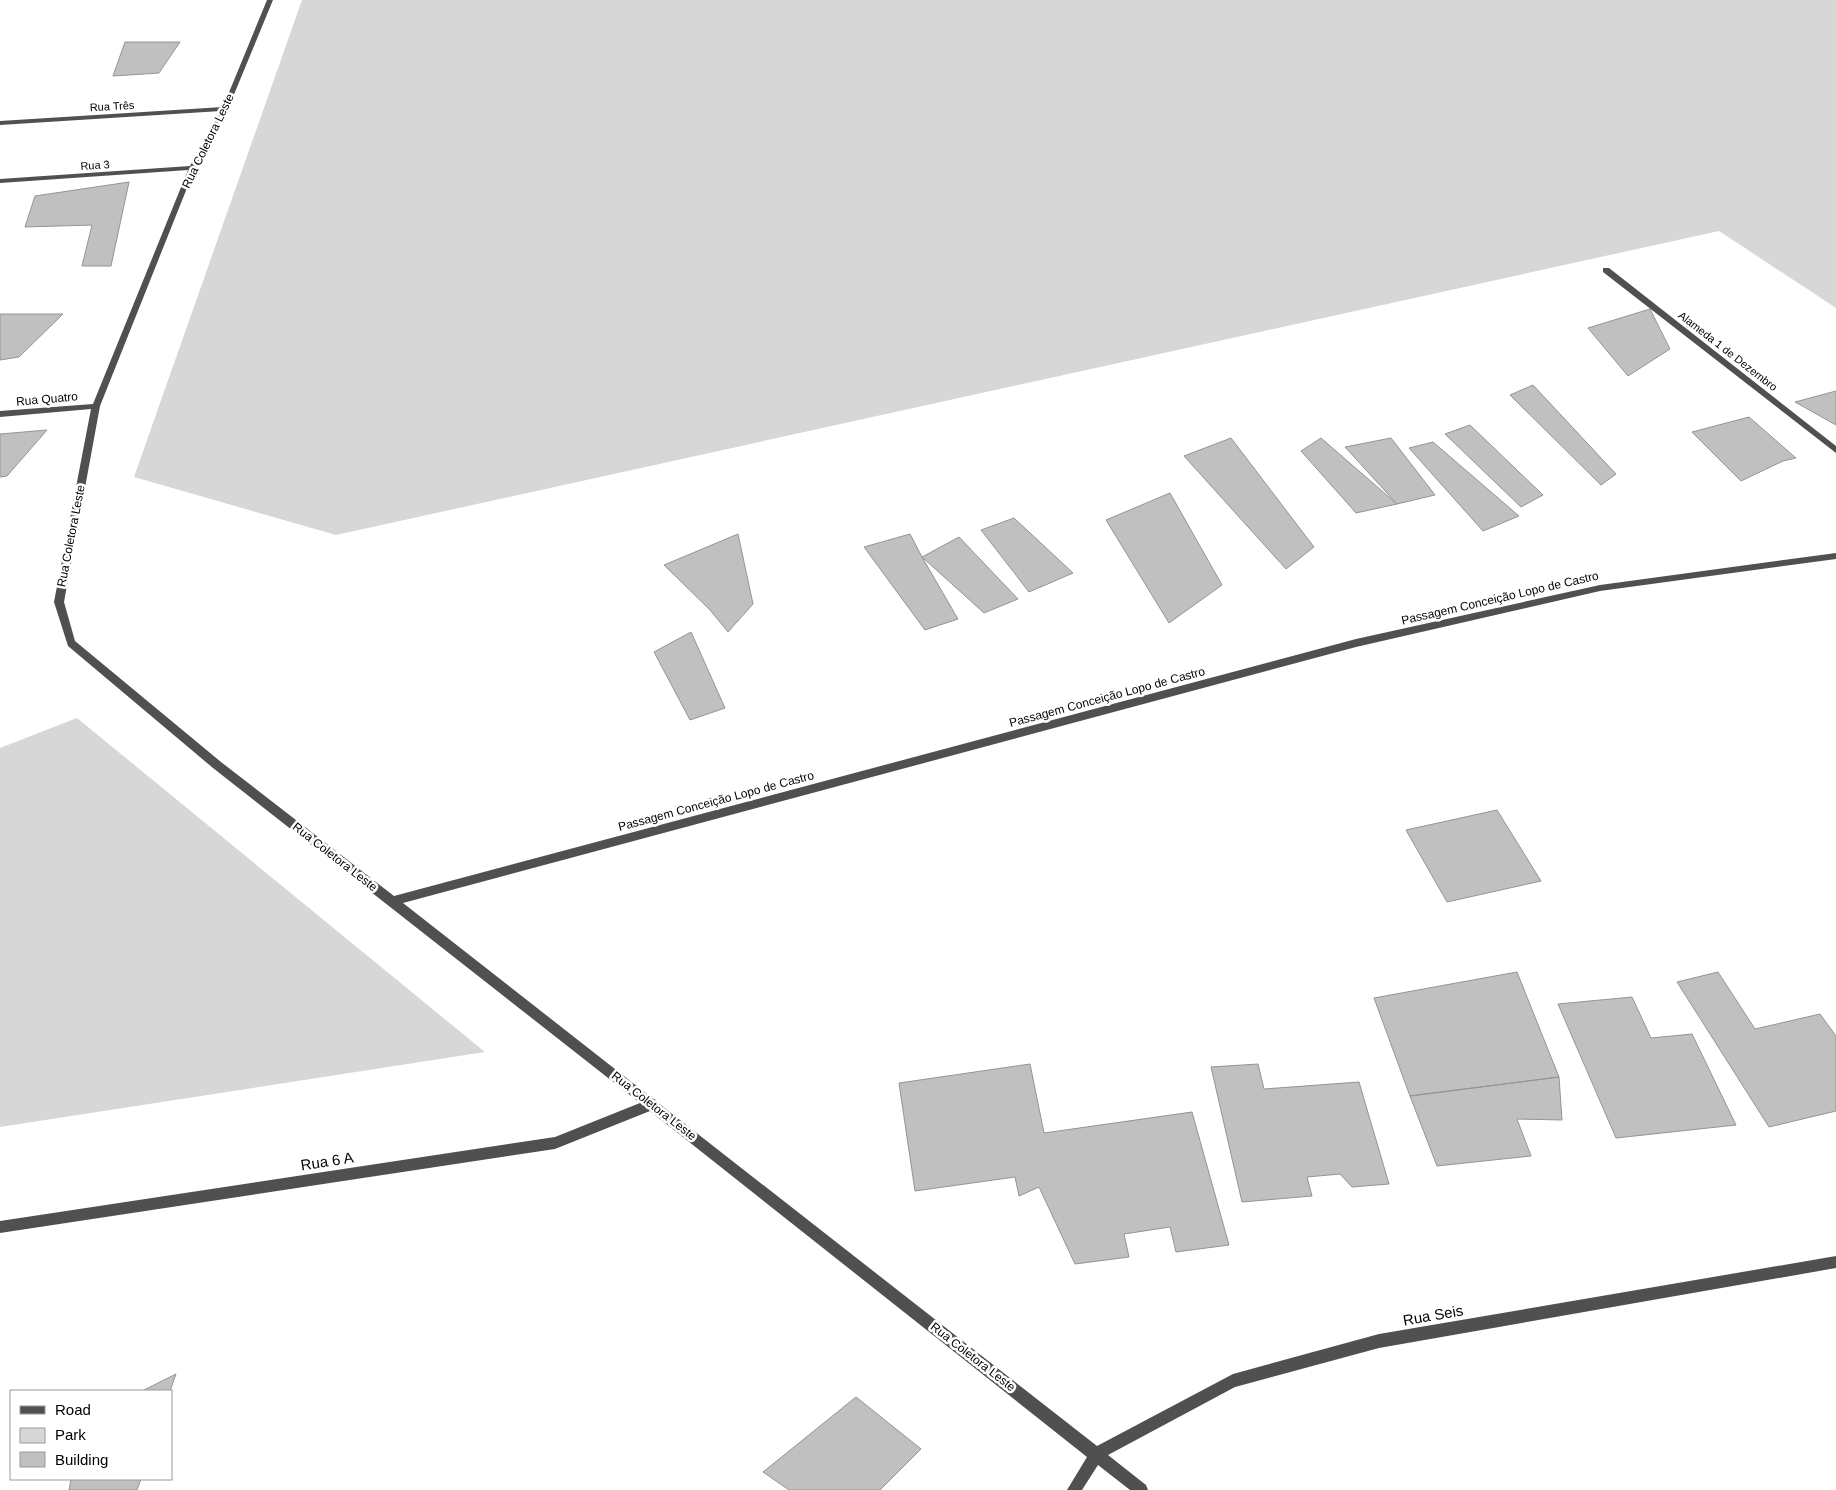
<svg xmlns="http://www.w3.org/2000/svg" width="1836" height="1490" font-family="Arial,sans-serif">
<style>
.green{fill:#d7d7d7}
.building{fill:#c0c0c0;stroke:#949494}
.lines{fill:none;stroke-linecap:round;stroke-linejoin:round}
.minor{fill:#505050;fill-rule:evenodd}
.labels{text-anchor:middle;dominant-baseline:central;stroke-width:5;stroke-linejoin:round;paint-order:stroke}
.far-street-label{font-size:11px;fill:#000;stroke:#fff}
.street-label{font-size:12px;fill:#000;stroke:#fff}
.near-street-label{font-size:15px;fill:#000;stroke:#fff}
</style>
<rect width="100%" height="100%" fill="#fff"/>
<path class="green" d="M302 0H1836V308L1719 231 336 535 134 477Z
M77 718 485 1052 0 1127V748Z"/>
<path class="building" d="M125 42H180L159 73 113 76Z
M129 182 111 266H82L92 225 25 227 35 196Z
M1650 309 1670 349 1628 376 1588 328Z
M0 314H63L19 357 0 360Z
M1533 385 1616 474 1601 485 1510 395Z
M1836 391V425L1795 402Z
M1749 417 1796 458 1783 461 1741 481 1692 432Z
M1470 425 1543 495 1521 507 1445 434Z
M47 430 7 476 0 477V434Z
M1231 438 1314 547 1286 569 1184 456Z
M1321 438 1397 504 1356 513 1301 451Z
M1391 438 1435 495 1397 504 1345 447Z
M1433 442 1519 516 1483 531 1409 448Z
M1170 493 1222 585 1169 623 1106 520Z
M1014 518 1073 573 1029 592 981 530Z
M738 534 753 604 728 632 710 610 664 565Z
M910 534 922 557 958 619 925 630 864 547Z
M959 537 1018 599 984 613 922 557Z
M691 632 725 708 690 720 654 652Z
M1497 810 1541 881 1447 902 1406 830Z
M1517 972 1559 1077 1410 1096 1374 998Z
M1718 972 1755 1029 1820 1014 1836 1036V1111L1769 1127 1677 982Z
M1632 997 1651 1038 1692 1034 1736 1125 1616 1138 1558 1004Z
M1030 1064 1044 1133 1192 1112 1229 1245 1176 1252 1170 1227 1124 1234 1129 1257 1075 1264 1039 1187 1019 1196 1015 1177 915 1191 899 1083Z
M1258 1064 1264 1089 1359 1082 1389 1184 1352 1187 1340 1174 1307 1177 1312 1196 1242 1202 1211 1067Z
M1559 1077 1562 1120 1517 1119 1531 1156 1437 1166 1410 1096Z
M176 1374 170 1391H142Z
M856 1397 921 1449 880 1490H789L763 1472Z
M71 1479H141L137 1490H69Z"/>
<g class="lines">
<path class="minor" d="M267 0H273L228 109 195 168 100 406 64 602 75 641 221 762 394 896 1356 639 1600 585 1836 553V559L1600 591 1356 647 403 903 652 1098 656 1100 657 1102 1097 1446 1233 1374 1379 1334 1836 1256V1268L1379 1348 1235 1387 1108 1455 1146 1485 1148 1490H1130L1098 1465 1082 1490H1067L1087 1457 650 1111 555 1149 0 1233V1221L555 1137 640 1103 213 768 68 646 54 602 91 409 0 417V411L93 404 188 170 0 183V179L190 166 221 111 0 125V121L223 107Z
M1603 268H1609L1836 446V453L1603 272Z"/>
</g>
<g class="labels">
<g class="far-street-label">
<text transform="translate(112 106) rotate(-3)">Rua Três</text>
<text transform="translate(95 165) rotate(-4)">Rua 3</text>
<text transform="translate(1728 351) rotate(38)">Alameda 1 de Dezembro</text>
</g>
<g class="street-label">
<text transform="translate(208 141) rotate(-64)">Rua Coletora Leste</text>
<text transform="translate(47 399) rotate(-5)">Rua Quatro</text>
<text transform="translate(71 536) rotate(-79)">Rua Coletora Leste</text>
<text transform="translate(1500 598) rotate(-13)">Passagem Conceição Lopo de Castro</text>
<text transform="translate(1107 697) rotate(-15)">Passagem Conceição Lopo de Castro</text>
<text transform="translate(716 801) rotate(-15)">Passagem Conceição Lopo de Castro</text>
<text transform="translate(335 857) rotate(38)">Rua Coletora Leste</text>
<text transform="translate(654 1106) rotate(38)">Rua Coletora Leste</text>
<text transform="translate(973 1357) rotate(38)">Rua Coletora Leste</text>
</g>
<g class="near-street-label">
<text transform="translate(327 1161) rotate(-9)">Rua 6 A</text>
<text transform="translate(1433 1315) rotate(-10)">Rua Seis</text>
</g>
</g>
<rect x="10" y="1390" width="162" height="90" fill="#ffffff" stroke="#999999"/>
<rect x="20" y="1406" width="25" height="8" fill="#505050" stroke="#999999"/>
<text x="55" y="1415" font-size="15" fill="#000000">Road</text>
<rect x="20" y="1428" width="25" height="15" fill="#d7d7d7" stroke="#999999"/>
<text x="55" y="1440" font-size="15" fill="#000000">Park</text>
<rect x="20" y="1452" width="25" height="15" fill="#c0c0c0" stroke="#999999"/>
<text x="55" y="1465" font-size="15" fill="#000000">Building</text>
</svg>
